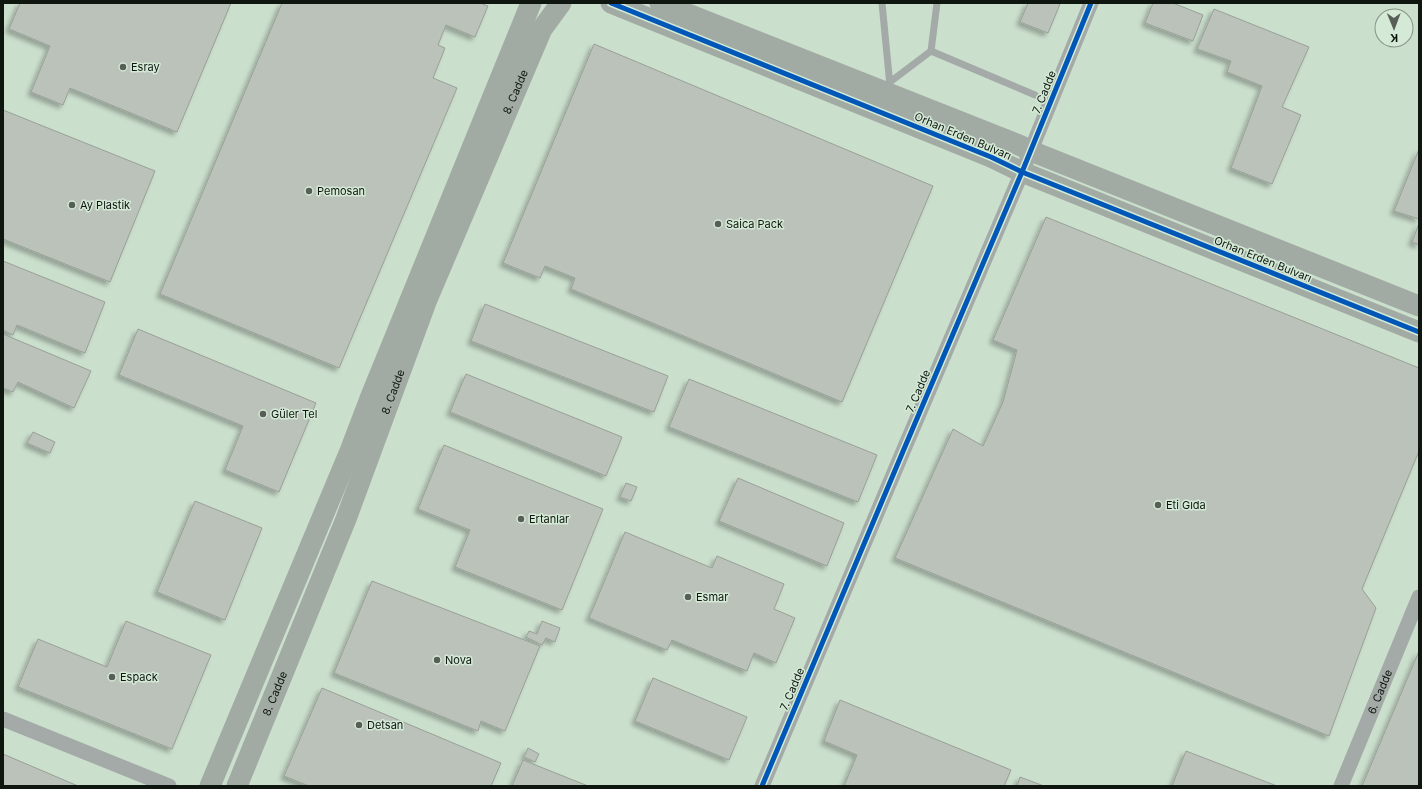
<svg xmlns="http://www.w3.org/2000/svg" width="1422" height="789" font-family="Inter,sans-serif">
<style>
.built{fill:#cbdfcd;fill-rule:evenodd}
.building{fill:#bbc2b9;stroke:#99a097;filter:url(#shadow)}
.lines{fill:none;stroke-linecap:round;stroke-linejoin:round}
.lane{stroke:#a3aaa7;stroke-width:7}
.street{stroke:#a3aaa7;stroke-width:15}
.secondary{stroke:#a2aaa4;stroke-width:21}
.cycleway-casing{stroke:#d4ead6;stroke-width:8}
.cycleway{stroke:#0057b8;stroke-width:5}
.poi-dot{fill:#565e57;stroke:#d4ead6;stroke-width:1.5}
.labels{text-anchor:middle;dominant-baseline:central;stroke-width:3;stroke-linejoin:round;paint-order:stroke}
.poi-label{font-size:11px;fill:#0f1610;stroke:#d4ead6;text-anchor:start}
.street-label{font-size:11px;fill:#0f1610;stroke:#d4ead6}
</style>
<defs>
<filter id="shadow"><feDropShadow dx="-3.5" dy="3.5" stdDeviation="2" flood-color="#0004"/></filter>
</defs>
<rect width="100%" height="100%" fill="#d9e5da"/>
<path class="built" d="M3 3H1419V786H3ZM1382 16H1406V40H1382Z"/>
<path class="building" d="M20 3H231L177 132 70 88 63 105 31 92 50 46 9 29Z
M282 3H480L488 6 475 37 446 25 438 45 445 48 433 78 457 88 339 368 160 294Z
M1028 3H1056L1060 4 1048 33 1020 22Z
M1153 3H1173L1203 15 1193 41 1145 23Z
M1214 9 1309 47 1282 107 1301 115 1272 184 1231 168 1262 86 1227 72 1231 61 1197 49Z
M594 44 933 186 842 402 571 289 575 278 545 266 540 278 503 263Z
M3 110 155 171 110 282 3 239Z
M1419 149V219L1394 211Z
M1046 217 1419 368V451L1362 589 1376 608 1329 736 895 558 953 429 983 446 1003 402 1017 350 993 340Z
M1419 223V245L1412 242Z
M3 261 105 302 85 353 17 325 13 335 3 330Z
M485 304 668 376 654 412 471 341Z
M138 329 316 403 279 492 225 470 243 426 119 375Z
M3 334 91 371 74 408 18 382 13 392 3 388Z
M466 374 622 437 606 476 450 412Z
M689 379 877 455 858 502 669 427Z
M33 432 55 442 50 453 27 443Z
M444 445 603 509 562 610 455 567 470 530 418 509Z
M738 478 844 523 827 566 719 521Z
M626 483 637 487 631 501 620 497Z
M195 501 262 528 225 620 157 592Z
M625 532 712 568 717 556 784 584 774 609 795 618 776 663 754 653 747 671 672 640 667 650 589 618Z
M372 581 540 646 505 731 481 721 478 731 334 673Z
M126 621 211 655 172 749 18 687 38 639 107 667Z
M542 621 560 628 555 642 546 638 542 645 526 637 529 631 537 634Z
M1419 651V786H1362Z
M653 678 747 717 729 760 635 721Z
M322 688 501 763 491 786H309L284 776Z
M840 700 1011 770 1004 786H844L857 755 824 741Z
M528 748 539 754 535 762 524 757Z
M1186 751 1277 786H1172Z
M3 754 78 786H3Z
M523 760 588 786H512Z
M1020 777 1044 786H1017Z"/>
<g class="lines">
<path class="lane" d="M882 3 890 86
M931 51 937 3
M890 82 931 51 1035 95"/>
<g class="street">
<path d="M3 719 169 786"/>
<path d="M762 786 904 449 1022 172 1091 3"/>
<path id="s1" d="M1341 786 1419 597"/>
</g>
<g class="secondary">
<path d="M611 3 991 157 1022 172 1419 332"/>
<path d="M660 3 1019 145 1031 151 1419 306"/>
<path d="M210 786 350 451 371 396 531 3"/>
<path id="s2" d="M237 786 346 519 426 302 542 29 561 3"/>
</g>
<defs>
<path id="cycleway" d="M611 3 991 157 1022 172 1419 332
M762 786 904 449 1022 172 1091 3"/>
</defs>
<use href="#cycleway" class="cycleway-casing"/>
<use href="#cycleway" class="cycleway"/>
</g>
<g class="poi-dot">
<circle cx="123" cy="67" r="4"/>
<circle cx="309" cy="191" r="4"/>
<circle cx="72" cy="205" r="4"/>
<circle cx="718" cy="224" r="4"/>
<circle cx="263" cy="414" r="4"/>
<circle cx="1158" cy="505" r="4"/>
<circle cx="521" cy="519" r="4"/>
<circle cx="688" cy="597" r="4"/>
<circle cx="437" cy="660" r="4"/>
<circle cx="112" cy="677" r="4"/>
<circle cx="359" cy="725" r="4"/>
</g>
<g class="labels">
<g class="poi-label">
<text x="131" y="67">Esray</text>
<text x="317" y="191">Pemosan</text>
<text x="80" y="205">Ay Plastik</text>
<text x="726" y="224">Saica Pack</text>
<text x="271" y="414">Güler Tel</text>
<text x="1166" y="505">Eti Gıda</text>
<text x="529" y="519">Ertanlar</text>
<text x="696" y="597">Esmar</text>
<text x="445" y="660">Nova</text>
<text x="120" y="677">Espack</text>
<text x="367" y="725">Detsan</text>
</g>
<g class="street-label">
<text stroke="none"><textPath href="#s2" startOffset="748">8. Cadde</textPath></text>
<text transform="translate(1044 92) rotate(-68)">7. Cadde</text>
<text transform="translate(963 136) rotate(23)">Orhan Erden Bulvarı</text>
<text transform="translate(1263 259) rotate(22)">Orhan Erden Bulvarı</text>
<text transform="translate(918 391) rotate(-67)">7. Cadde</text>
<text stroke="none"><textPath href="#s2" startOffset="424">8. Cadde</textPath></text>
<text transform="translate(792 689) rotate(-67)">7. Cadde</text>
<text stroke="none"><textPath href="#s1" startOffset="102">6. Cadde</textPath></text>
<text stroke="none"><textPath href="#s2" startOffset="100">8. Cadde</textPath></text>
</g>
</g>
<rect width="1422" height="789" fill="none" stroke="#0f1610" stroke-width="8"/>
<g transform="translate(1394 28) rotate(179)"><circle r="19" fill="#d4ead6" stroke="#859587"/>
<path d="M0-3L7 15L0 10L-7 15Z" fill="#565e57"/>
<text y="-6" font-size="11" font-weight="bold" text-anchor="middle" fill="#0f1610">K</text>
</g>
</svg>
